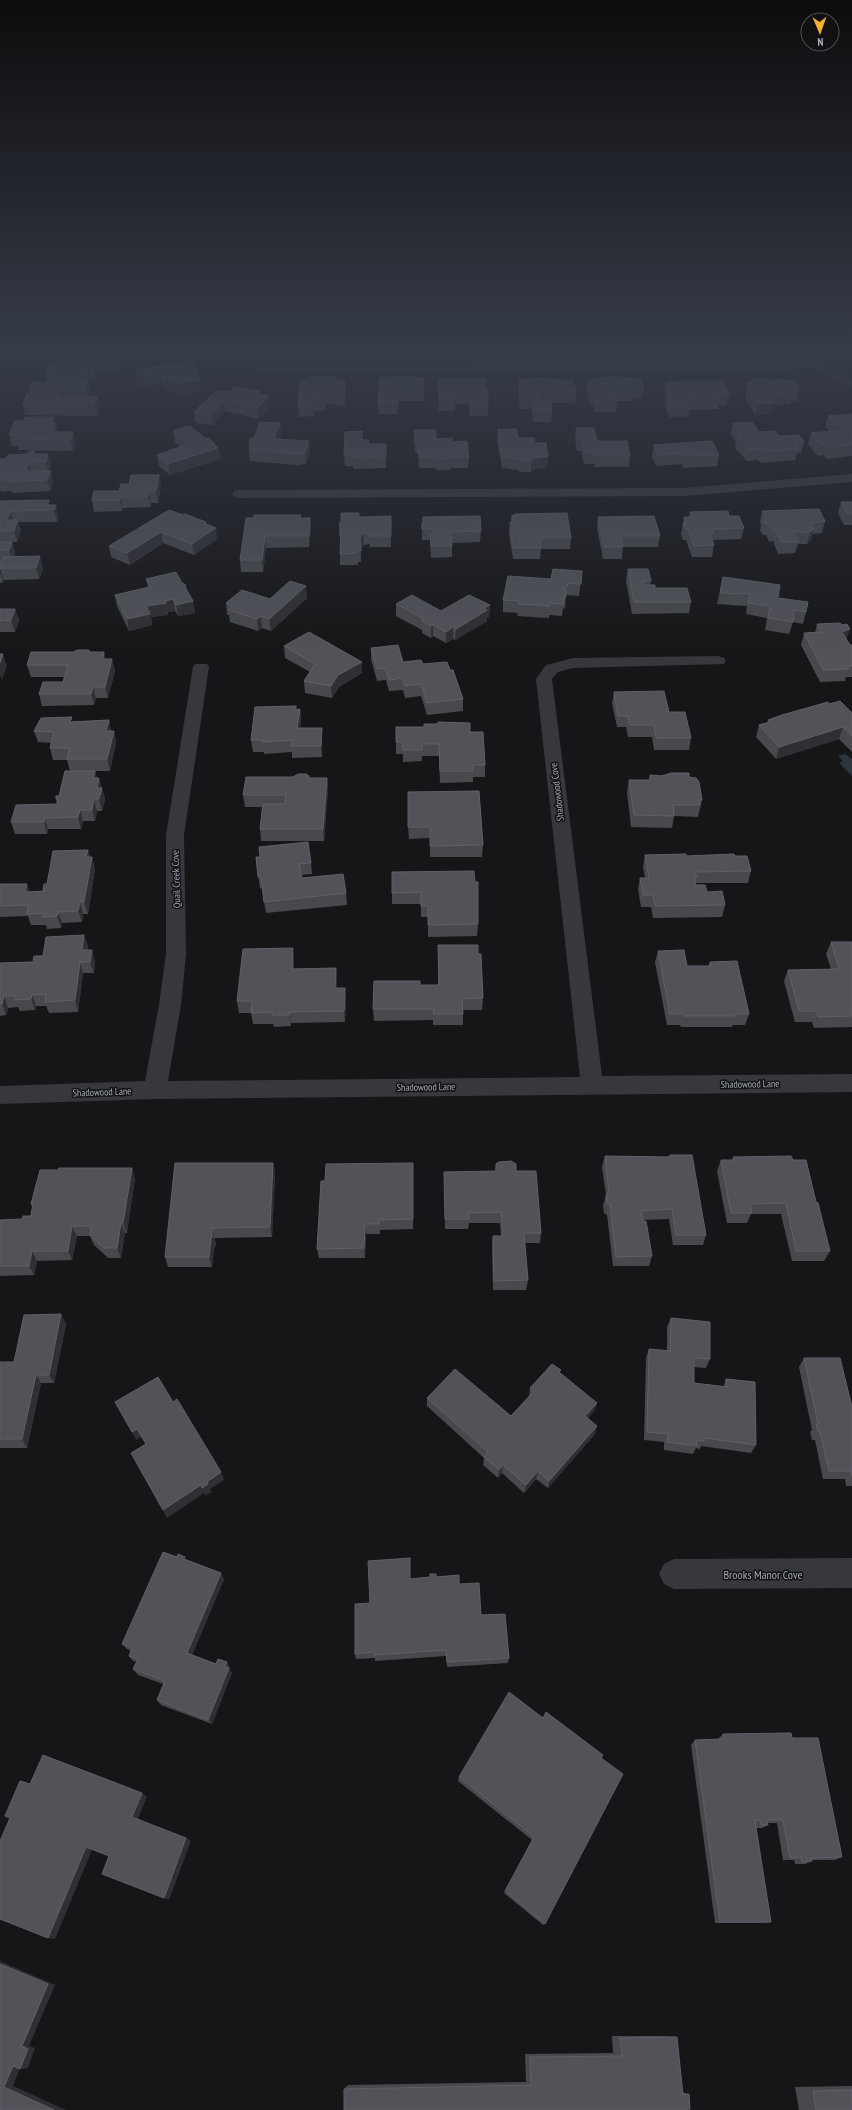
<svg xmlns="http://www.w3.org/2000/svg" width="852" height="2110" font-family="'PT Sans Narrow',sans-serif">
<style>
.water{fill:#2c353c}
.lines{fill:none;stroke-linecap:round;stroke-linejoin:round}
.minor{fill:#37383d;fill-rule:evenodd}
.wall{fill:#47494d}
.shaded-wall{fill:#2f3033}
.building{fill:#525359;stroke:#5f6168}
.labels{text-anchor:middle;dominant-baseline:central;stroke-width:3;stroke-linejoin:round;paint-order:stroke}
.street-label{font-size:10px;fill:#a8adb8;stroke:#111113}
.near-street-label{font-size:12px;fill:#a8adb8;stroke:#111113}
</style>
<rect width="100%" height="100%" fill="#161618"/>
<path class="water" d="M845 754 852 759V776L839 763 843 761 838 756Z"/>
<g class="lines">
<path class="minor" d="M805 354H813L852 379V389L819 369 262 373 256 369 262 365 808 361 803 357Z
M852 474V482L685 496 239 498 234 497 232 494 234 491 239 490 685 488Z
M718 656 724 658 726 661 724 664 573 668 558 672 552 679 602 1076 852 1074V1092L155 1099 0 1104V1086L145 1081 159 1005 166 954V835L193 667 195 664H207L209 667 184 835 186 954 181 1005 168 1081 580 1077 536 679 546 665 573 658Z
M852 1558V1588L674 1589 664 1584 659 1574 664 1564 674 1559Z"/>
</g>
<path class="wall" d="M37 354H55L51 357Z
M158 354H204L188 364Z
M120 355 122 365 120 373H97L95 378H90L89 383 90 392 89 397 97 396 100 407 97 416 25 415 23 405 30 394 29 390 47 382 46 376 57 365Z
M135 368 200 380 201 391 178 394 177 392 172 393V390L165 391 162 384 140 386 137 379Z
M414 378H424V401H398V414H378V403Z
M438 379 488 389V416H470L469 404H455V411H439Z
M588 379 644 388 642 399H635L634 401H617L616 412H594L593 405H590L587 390Z
M753 379 769 381H772L773 379 799 390 797 401H791L790 404H782L781 406 773 405 771 414 755 415 745 397 748 382H752Z
M519 380 576 392 575 403H550L552 411 551 422H533L531 409H520L518 391Z
M337 381 346 392 345 406H334V404H326V410L314 411V416L299 417 298 406Z
M666 382 729 394 726 405H719L718 409 689 410 688 417H669L665 406 667 399 665 393Z
M216 391 260 395 269 396 270 407 258 419 225 411 213 425 196 423 194 412Z
M852 415V456L827 459 824 455 818 456 808 444 811 433 829 431 825 427 828 416Z
M280 423 281 434 279 439 310 452 306 464 297 465 250 461 249 450 250 448 249 443 254 438Z
M733 423 759 432 804 442 801 453H797L795 460 761 463 757 460 747 461 735 448 736 442 730 434Z
M57 427 56 429 57 432H73L75 443 73 451 19 450 17 446H12L9 435Z
M576 428 597 441 630 456 629 467H594L595 464H584L581 451H577L575 439Z
M498 429 518 438 535 443 548 456 547 467 531 470V472H519V470L502 468 497 440Z
M414 430 436 439 453 442 469 457 468 468H450V470H436V468H419L418 453H415Z
M173 431 206 439 218 448 220 459 170 475 159 466 157 455 180 447 175 442Z
M362 440 369 444H386V468L353 469V466H345L344 455Z
M654 445 719 455 717 466 683 468 682 464 656 466 652 456Z
M36 454H48L51 465 49 471 53 482 50 491 12 493 11 491 1 492 0 489V459H6Z
M161 486 158 503H151V507L123 508 122 511 94 512 92 500 119 491Z
M0 501 50 505 58 517 57 522H18L21 531 17 542H12L15 553 14 557 43 568 39 579 4 580 3 582 0 583V564L1 562H0Z
M841 502H852V525H844L838 513Z
M169 510 207 524 217 539 194 555 163 543 130 565 111 557 109 546Z
M762 511 825 521 822 533 813 534 811 540 807 544H798L795 553 778 554 773 541 769 542 766 535H763L760 530 761 525 760 522Z
M690 512 729 516 744 528 741 539 712 540 714 545 712 557H692L686 540H683L681 534 684 517H689Z
M515 514 571 538 570 549H541L540 559H513L509 534 510 522H511L512 515 514 516Z
M360 517 391 527V547H370V544L364 545 361 549V562H358V565H340V554L341 537 339 536V525Z
M598 517 660 536 658 547H623L622 559H603L597 528Z
M246 518H310L311 529 309 547 266 548 263 572H241L240 560Z
M422 523 481 531 480 542 452 543V557L431 558 430 540H422Z
M628 569 651 581 650 585 655 588 691 602 689 613 632 614 626 581Z
M582 571 579 596 566 595 565 609 563 608 562 616 549 615V618L517 616 518 613 503 612V600L551 579Z
M723 577 778 598 806 612 803 624 793 622 789 634 765 630 767 618 746 614 747 606 717 604Z
M146 579 187 592 193 601 195 613 178 616 175 611 168 612V615L151 617 152 625 129 631 117 606 115 595 148 587Z
M307 598 271 631 262 628 258 631 230 622 229 615H227L226 603 270 599Z
M396 604 441 611 490 605 489 617 487 618V621L455 640 453 639 446 643 433 636 431 638 422 633V630L396 616Z
M0 609H15L19 620 15 632H0Z
M817 624 847 640 850 645H852V677H846L845 681 820 682 801 645 804 633H815Z
M284 646 362 673 339 687 332 698 305 693 304 681 310 672 285 658Z
M371 648 403 662 423 664 450 670 463 699V711L427 715 421 696 405 698 403 690 389 691 386 680 377 681 371 659Z
M90 652 106 659H112L115 671 108 698H96L94 705 42 706 39 694 63 682 64 677H31L27 665Z
M614 692 669 712 691 738 689 750H654L652 737H628L626 727H617L612 703Z
M829 704 852 713V752L839 739 776 759 756 737 759 725 767 723 768 720Z
M300 709 301 721 300 728 322 739V757L292 758V752L264 754V752H253L251 740 297 710Z
M109 720 111 731H114L116 743 110 771H95L97 778H99L105 799 102 811H97L95 821H83L81 829H48L47 834H15L11 822 57 804 56 799 59 796 70 771 67 760H53L50 748 51 743 38 742 34 731 73 722Z
M396 727 470 732 485 765V777H473V782L440 783 439 756H422V761L403 762V754H396Z
M650 775 689 777 702 800 698 817 674 816 672 828 631 827 627 792 629 780H649Z
M309 778H327L328 790 324 841H261L260 829 262 807H245L243 795Z
M479 791 483 845 482 857H430V838L409 839 408 827Z
M88 850 90 857H92L95 869 88 914H83L82 922 62 923 61 928 47 929 46 925H31L28 916 0 917V884L30 892 43 891V890L47 884Z
M645 855 686 856H735L751 871 748 883H696V885L707 892 725 905 722 917 653 918 651 907H641L638 889 640 878H645L643 867Z
M256 857 311 863 312 874 301 875 302 878 346 893 347 905 266 913 262 888 260 889Z
M392 872 478 924 477 936 428 937V917H421V904H392Z
M84 935 88 946V950L95 961 94 973H83L78 1012 49 1013 46 1006H36L35 1010 20 1011 18 1007 8 1008 6 1015 0 1016V963L33 962 43 956Z
M831 942H852V1027L814 1028 812 1022H795L784 981 788 970 831 969 826 954Z
M438 945 478 954 483 998 482 1010H463V1025H433V1020L374 1021 373 1009 420 985H438Z
M658 951 687 966H708L710 962 749 1014 745 1025H733L732 1027H681L680 1025H667L655 962Z
M294 960V969L336 968 337 980 336 988H345L346 999 345 1022 291 1023V1026L274 1027 273 1024H253L251 1013H239L237 1001Z
M670 1155 706 1235 703 1245H673L669 1219 643 1220 652 1256 649 1266H613L607 1215 604 1213 603 1205 606 1195 602 1167 605 1156 669 1157Z
M733 1157 793 1160 816 1202 830 1251 824 1261H792L781 1214H751L747 1223H727L717 1171 721 1160H732Z
M273 1163 275 1173 272 1237 215 1238V1240L216 1245 214 1248 212 1267H168L165 1257Z
M413 1163V1229L380 1230V1234H366L365 1258H319L317 1249 325 1181Z
M496 1164 516 1171 541 1233 540 1243H525L528 1280 526 1290H493L492 1246 493 1236H501L500 1223H469L468 1229H445L444 1172 495 1171Z
M135 1178 127 1233H125L121 1258H108L94 1245 90 1236H77L72 1260 37 1261 34 1275 0 1276V1220L22 1219 31 1216 32 1207 31 1204Z
M61 1314 66 1324 54 1383H41L27 1448H0V1362H14Z
M671 1318 710 1359 706 1368 694 1367V1383L723 1387 726 1379 756 1445 751 1453 701 1446 700 1449 696 1448 693 1454 664 1450V1442L644 1440 646 1358 649 1349 667 1351V1327Z
M804 1358 852 1407V1486H846L845 1479H823L815 1440H812L810 1432 812 1430 799 1367Z
M560 1373 597 1403 594 1411 588 1418 595 1434 548 1488 536 1479 524 1493 502 1473 498 1478 483 1465 484 1458 427 1406V1398L511 1416 529 1397 530 1388Z
M187 1560 224 1579 192 1655 216 1664 227 1662 230 1668 229 1669 232 1673 212 1724 161 1705 157 1700 163 1684 138 1675 133 1669 137 1662 133 1661 129 1656 131 1651 127 1649 122 1644Z
M436 1577 459 1584 481 1615 509 1658 508 1663 447 1667 446 1656 375 1661V1658L356 1659 355 1654 370 1603 410 1579Z
M543 1718 601 1758 545 1924 543 1925 504 1893 532 1840 458 1781 459 1777Z
M723 1734 792 1738 842 1857 835 1860H812V1861L805 1864H795L794 1860H783L777 1823H767L768 1825 762 1828H756L771 1922 764 1923H715L691 1745 695 1740 718 1739Z
M612 2036H665L677 2037 682 2092 689 2094 687 2109 344 2089 348 2085 526 2082 525 2054 613 2053Z
M852 2086V2110H799L795 2087Z"/>
<path class="shaded-wall" d="M50 354H55L51 357Z
M186 354H204L188 364Z
M120 355 122 365 120 373 118 362Z
M95 362 97 373 95 378 93 368Z
M88 368 90 378 89 383 90 392 87 400 85 390 87 385 85 376Z
M161 373 162 384 140 386 138 376Z
M170 379 172 390 165 391 163 380Z
M200 380 201 391 178 394 176 383Z
M176 381 177 392 172 393 171 382Z
M345 381 346 392 345 406Z
M62 390 64 401 59 397Z
M326 393V410L325 400Z
M97 396 100 407 97 416 94 405Z
M269 396 270 407 258 419 257 408Z
M224 400 225 411 213 425 211 414Z
M313 400 314 411V416L313 405Z
M774 403 771 414 755 415 757 404Z
M54 417 57 427 56 429 58 434 52 432 51 423Z
M280 423 281 434 275 450 274 439Z
M73 432 75 443 73 451 70 440Z
M309 441 310 452 306 464 305 453Z
M218 448 220 459 170 475 168 464Z
M48 454 51 465 48 473 46 462Z
M548 456 547 467 531 470V459Z
M29 462 32 473 26 471Z
M51 471 53 482 50 491 47 480Z
M159 475 161 486 158 503 156 491Z
M149 491 151 503V507L148 496Z
M121 496 123 508 122 511 120 500Z
M49 500 52 511 47 505Z
M56 505 58 517 57 522 54 510Z
M10 511 14 522 7 520Z
M310 518 311 529 309 547V536Z
M18 520 21 531 17 542 14 531Z
M206 522 208 533 216 528 217 539 194 555 192 544 204 523Z
M814 529 811 540 807 544 810 532Z
M161 532 163 543 130 565 127 553Z
M363 533 364 545 361 549V562L360 538Z
M265 536 266 548 263 572 262 560Z
M12 542 15 553 12 562 9 550Z
M40 556 43 568 39 579 36 568Z
M0 568 4 580 3 582 0 573Z
M184 585H186L188 596Z
M306 586 307 598 271 631 269 619Z
M173 599 175 611 168 612V615L151 617 152 625 129 631 127 619 146 606Z
M193 601 195 613 178 616 176 605Z
M490 605 489 617 487 618V621L455 640 456 629 484 608Z
M15 609 19 620 15 632 11 620Z
M261 616 262 628 258 631 257 619Z
M433 625V636L431 638V626Z
M453 627V639L446 643V632Z
M850 629 846 641 842 632Z
M104 652 107 664 103 659Z
M3 654 7 666 2 680 0 675V663Z
M112 659 115 671 108 698 105 687Z
M362 662V673L339 687 332 698 331 686 338 675Z
M93 687 96 698 94 705 91 694Z
M300 709 301 721 298 740 297 728Z
M109 720 111 732 106 731Z
M843 727 839 739 776 759 779 747Z
M322 728V757L321 746Z
M114 731 116 743 110 771 107 759Z
M95 771 98 782 93 778Z
M99 778 105 799 102 811 99 799 97 788Z
M327 778 328 790 324 841 323 829Z
M94 799 97 811 95 821 92 810Z
M80 810 83 821 81 829 78 817Z
M45 818 48 829 47 834 44 822Z
M88 850 91 861 92 857 95 869 88 914 84 902 86 857Z
M27 884 31 895 25 892Z
M80 902 83 914 82 922 78 911Z
M58 912 62 923 61 928 57 916Z
M84 935 88 946 86 962 82 950Z
M293 948 294 960 293 980 292 969Z
M92 950 95 961 94 973 90 962Z
M80 962 83 973 78 1012 75 1000Z
M336 968 337 980 336 999 335 988Z
M345 988 346 999 345 1022 344 1011Z
M32 995 36 1006 35 1010 31 999Z
M4 996 8 1008 6 1015 2 1004Z
M289 1012 291 1023V1026L289 1015Z
M273 1163 275 1173 272 1237 270 1227Z
M132 1168 135 1178 127 1233 123 1223Z
M121 1223 125 1233 121 1258 117 1248Z
M365 1224 366 1234 365 1258 364 1248Z
M72 1226 77 1236 72 1260 68 1251Z
M212 1228 216 1245 214 1248 212 1267 209 1257Z
M32 1251 37 1261 34 1275 29 1266Z
M61 1314 66 1324 54 1383 49 1375Z
M36 1375 41 1383 27 1448 22 1439Z
M597 1403 594 1411 583 1424 585 1416Z
M597 1426 595 1434 548 1488 549 1481Z
M137 1429 142 1437 136 1440 132 1432Z
M503 1465 502 1473 498 1478 499 1470Z
M538 1471 536 1479 524 1493 526 1485Z
M221 1472 224 1480 210 1489 212 1492 205 1496 204 1493 167 1518 163 1510Z
M221 1573 224 1579 191 1658 187 1653Z
M227 1662 230 1668 229 1669 232 1673 212 1724 208 1720Z
M142 1793 147 1797 137 1821 132 1817Z
M186 1838 191 1841 169 1900 164 1898Z
M86 1847 92 1850 55 1939 48 1938Z
M0 1961 55 1985 29 2046 35 2048 28 2068 20 2069 22 2046 0 1964Z
M21 2065 13 2086 66 2110H54L4 2087 13 2066Z"/>
<path class="building" d="M61 355H120L118 362H95L93 368H88L85 376H46L51 365H57Z
M193 364 200 380 176 383V381L171 382 170 379 163 380 161 373 138 376 135 368Z
M414 376V378H424V390H398V403H378L380 378Z
M308 377H336V381H345V395L333 396V393H326L325 400H313V405L298 406 300 380H308Z
M614 377 641 379 644 388H635L636 390H608L609 393H615L617 401H596L594 394H591L588 379Z
M539 378 573 381 576 392H537L538 400H550L552 411H534L531 398H521L519 380Z
M438 379H485L486 388 488 389V406H470L469 394 467 393H455V400H439Z
M753 379H765L769 381H774L773 379 795 381 799 390H791L793 393H783L784 395 770 394 774 403 757 404 747 386H750L748 382H753Z
M88 381 85 390H62L59 397 97 396 94 405H23L27 394H34L35 390H29L32 382Z
M723 381 729 394H719L720 398 688 399 690 406H670L667 396H671L666 382Z
M235 387 260 391 257 394 269 396 257 408 224 400 211 414 194 412 216 391H231Z
M851 414 852 415V445L830 447 827 444 820 445 811 433 845 430 841 426H836L828 416Z
M25 417H54L51 423H55L52 432H73L70 440 16 439 17 435H9L15 421H23Z
M260 422 280 423 274 439 309 441 305 453 296 454 249 450 251 443H249L251 438H254Z
M752 422 759 432 775 431 779 436 799 435 804 442 795 443 798 449 763 452 760 449 749 450 737 436H741L733 423Z
M190 426 206 439 209 438 218 448 168 464 157 455 188 444 173 431Z
M576 428H594L597 441H627L630 456H596V453H585L582 440H578Z
M498 429H516L518 438H534L535 443H546L548 456 531 459 532 461H520L519 459 502 457Z
M414 430H436V439L452 438 453 442 467 441 469 457H450V459H436V457H419L418 442H415Z
M362 431V440H368L369 444H386V457L352 458 353 455H344L345 432Z
M712 441 719 455 685 456 684 453 658 455 654 445Z
M29 451H35L34 454H48L46 462H29L26 471H51L47 480 9 482V480H0V459H6L8 455 27 454Z
M131 475H159L156 491H149L148 496H121L120 500H92L94 491H119L121 484H129Z
M49 500 47 505H56L54 510 10 511 7 520H18L14 531H0V501Z
M841 502H852V514H847Z
M819 509 825 521 811 523 814 529 810 532 801 533 793 530 798 542H781L775 530H772L769 524H765L763 518H766L762 511Z
M169 510 183 515 185 514 206 522 204 523 216 528 192 544 161 532 127 553 109 546Z
M728 511 729 516H739L744 528 713 529V534H710L714 545 694 546 688 529H685L683 523H686L684 517H692L690 512Z
M341 513H359V517L391 516V536H369V533H363L360 538 361 551H357V553L340 554 341 526 339 525 341 521Z
M567 513 571 538H540L541 548H513L510 522H512V515L515 516V514Z
M254 515H301L300 518H310L309 536H265L262 560H240L246 518H254Z
M480 516 481 531 451 532 452 546H431L430 535H433V529H422V523H423V517Z
M654 516 660 536H621L623 547H604L598 517Z
M0 542H12L9 550H0Z
M40 556 36 568H0V569V564L3 557Z
M553 569 582 571 581 584 568 583 567 587H565L564 590H566V597H564L563 604 550 603V606L518 604 519 601 503 600 508 576 551 579Z
M628 569H648L651 581H643L644 585H655V588H687L691 602H634Z
M176 572 182 583 186 585H184L193 601 176 605 173 599 165 601 166 603 146 606 150 614 127 619 115 595 150 587 146 579Z
M723 577 780 585 778 598 808 602 806 612 794 610 793 622 768 618 770 606 748 603 750 594 720 593Z
M290 581 306 586 269 619 261 616 257 619 228 610 233 606 226 603 242 590 270 599Z
M412 595 441 611 469 595 490 605 484 608 487 610 456 629 453 627 446 632 433 625 431 626 422 621 424 619 396 604Z
M0 609H15L11 620 0 621Z
M840 623 842 625 847 624 850 629 842 632 850 645H852V666H847L849 669 823 670 804 633 822 632 817 624Z
M309 632 362 662 338 675 331 686 304 681 315 664 284 646Z
M398 645 403 662 421 660 423 664 447 662 450 670H453L463 699 427 703 421 684 405 686 402 678 389 680 385 668 377 669 371 648Z
M77 650H89V652H104L103 659H112L105 687H93L91 694H39L43 682H63L68 665H27L31 652H74Z
M0 654H3L0 663Z
M664 691 669 712H685L691 738H656L654 725H630L628 716H618L614 692Z
M840 701 852 713V736L843 727 779 747 759 725 770 722 768 720 782 715 828 702 829 704Z
M296 706V710L300 709 297 728H322L321 746H291L292 740 263 742V740H251L255 707Z
M72 717 70 722 109 720 106 731H114L107 759H67L70 748H50L54 732 34 731 41 718Z
M438 722 470 723V732H483L485 765H473V771H440L439 744H422V750H403L402 742H396V727H424V724H438Z
M65 771H95L93 778H99L97 788H102L99 799H94L92 810H80L78 817 45 818 44 822H11L16 805 57 804 58 799H56V796H59Z
M671 773H689V777L696 778 699 782 702 800H699L700 805H673L674 816 634 815 629 780H650V775L662 776Z
M298 774H306L309 776V778H327L323 829H260L263 804H285L286 795H243L246 777H293Z
M479 791 483 845 430 846V827H408V792Z
M308 842 311 863 299 864 302 878 343 874 346 893 264 902 261 877H258L256 857H260L259 847Z
M88 850 86 857H92L84 902H80L78 911 58 912 57 916 43 917 44 913 27 914 28 905 0 906V884H27L25 892 46 891 43 890 44 884H47L53 851Z
M686 854V856L734 854 735 856H747L751 871 694 872 697 877H694L696 885H705L707 892 722 891 725 905 655 906 653 895H643L640 878H649L645 855Z
M474 871 475 882H478V924L428 925V906H421V892L392 893V872Z
M84 935 82 950H92L90 962H80L75 1000 45 1002 46 994 32 995 31 999 15 1000V996H4L2 1004H0V963L33 962 34 956H43L46 937Z
M831 942H852V1016L818 1017 817 1011H799L788 970 839 969Z
M438 945H478V954H481L483 998 462 999 463 1014H433L434 1009H373L374 981H420V985H439Z
M293 948 292 969 336 968 335 988H345L344 1011 289 1012V1015H272L273 1012 251 1013 252 1001H237L243 949Z
M684 950 687 966H711L710 962 737 961 749 1014H735L736 1016H684L683 1014H670L658 951Z
M670 1155H692L706 1235H676L672 1209 641 1211 643 1221H646L652 1256 616 1257 610 1205 607 1203 606 1195 609 1192 605 1156 670 1157Z
M791 1156 793 1160H806L816 1202 818 1203 830 1251H796L786 1203 750 1204 752 1213H731L721 1160H734L733 1157Z
M511 1161 516 1164V1171H536L541 1233H524L528 1280 494 1281 493 1236H503L501 1212 469 1213V1219H445L444 1172 496 1171V1164L499 1162Z
M175 1163H273L270 1227 212 1228V1235H213L211 1239 209 1257H165Z
M413 1163V1219L379 1220V1224H365L364 1248 317 1249 321 1181H325L326 1164Z
M59 1168H132L123 1223H121L117 1248H104L90 1235 91 1226H72L68 1251H32L29 1266H0V1220L22 1219 23 1216H31L33 1204H31L40 1170H58Z
M61 1314 49 1375H36L22 1439H0V1362H14L24 1315Z
M671 1318 710 1322V1359L694 1358V1383L727 1387 726 1379 755 1382 756 1445 704 1438V1441L697 1440V1446L667 1442 668 1434 647 1432 649 1349 670 1351Z
M804 1358H840L852 1407V1476L851 1471H829L820 1432H818L816 1424H818Z
M552 1364 561 1370 559 1372 597 1403 585 1416 597 1426 549 1481 538 1471 526 1485 503 1465 499 1470 484 1457 488 1452 427 1398 455 1369 511 1416 534 1391 530 1388Z
M158 1377 173 1402 177 1399 221 1472 207 1482 208 1484 202 1488 201 1485 163 1510 131 1453 146 1444 137 1429 132 1432 115 1402Z
M163 1552 177 1557 178 1554 185 1557 184 1559 221 1573 187 1653 216 1664 218 1659 227 1662 225 1666 229 1668 208 1720 157 1700 165 1681 133 1669 138 1659 129 1656 132 1648 122 1644Z
M410 1558V1579L430 1577V1574H436V1577L459 1575V1584L479 1583 481 1615 505 1614 509 1658 447 1662 446 1650 374 1655V1652L355 1654V1604L370 1603 368 1561Z
M509 1692 543 1718 546 1712 603 1755 601 1758 623 1774 545 1924 505 1891 534 1837 459 1777Z
M791 1733 792 1738H818L842 1857 811 1858 812 1861 802 1862 801 1857 790 1858 783 1820H767L768 1825H761L760 1820 755 1821 771 1922H720L695 1740 724 1739 723 1734Z
M43 1755 142 1793 132 1817 186 1838 164 1898 102 1874 109 1856 86 1847 48 1938 0 1919V1841L10 1818 5 1816 20 1781 30 1784Z
M0 1964 48 1984 22 2046 28 2049 20 2069 13 2066 4 2087 54 2110H0Z
M677 2037 683 2095 689 2094 690 2109H687V2110H344V2089L531 2085 530 2057 622 2056 620 2038Z
M852 2090V2110H816L813 2091Z"/>
<linearGradient id="sky" x2="0" y2="1"><stop stop-color="#0c0c0d"/><stop offset="0.54" stop-color="#363c48"/><stop offset="1" stop-color="#363c48" stop-opacity="0"/></linearGradient>
<rect width="852" height="650" fill="url(#sky)"/>
<g class="labels">
<g class="street-label">
<text transform="translate(557 792) rotate(-97)">Shadowood Cove</text>
<text transform="translate(176 879) rotate(-92)">Quail Creek Cove</text>
<text transform="translate(750 1084) rotate(-1)">Shadowood Lane</text>
<text transform="translate(426 1087) rotate(-1)">Shadowood Lane</text>
<text transform="translate(102 1092) rotate(-2)">Shadowood Lane</text>
</g>
<g class="near-street-label">
<text x="763" y="1574">Brooks Manor Cove</text>
</g>
</g>
<g transform="translate(820 32) rotate(178)"><circle r="19" fill="#111113" stroke="#4d4f55"/>
<path d="M0-3L7 15L0 10L-7 15Z" fill="#f2b134"/>
<text y="-6" font-size="11" font-weight="bold" text-anchor="middle" fill="#a8adb8">N</text>
</g>
</svg>
